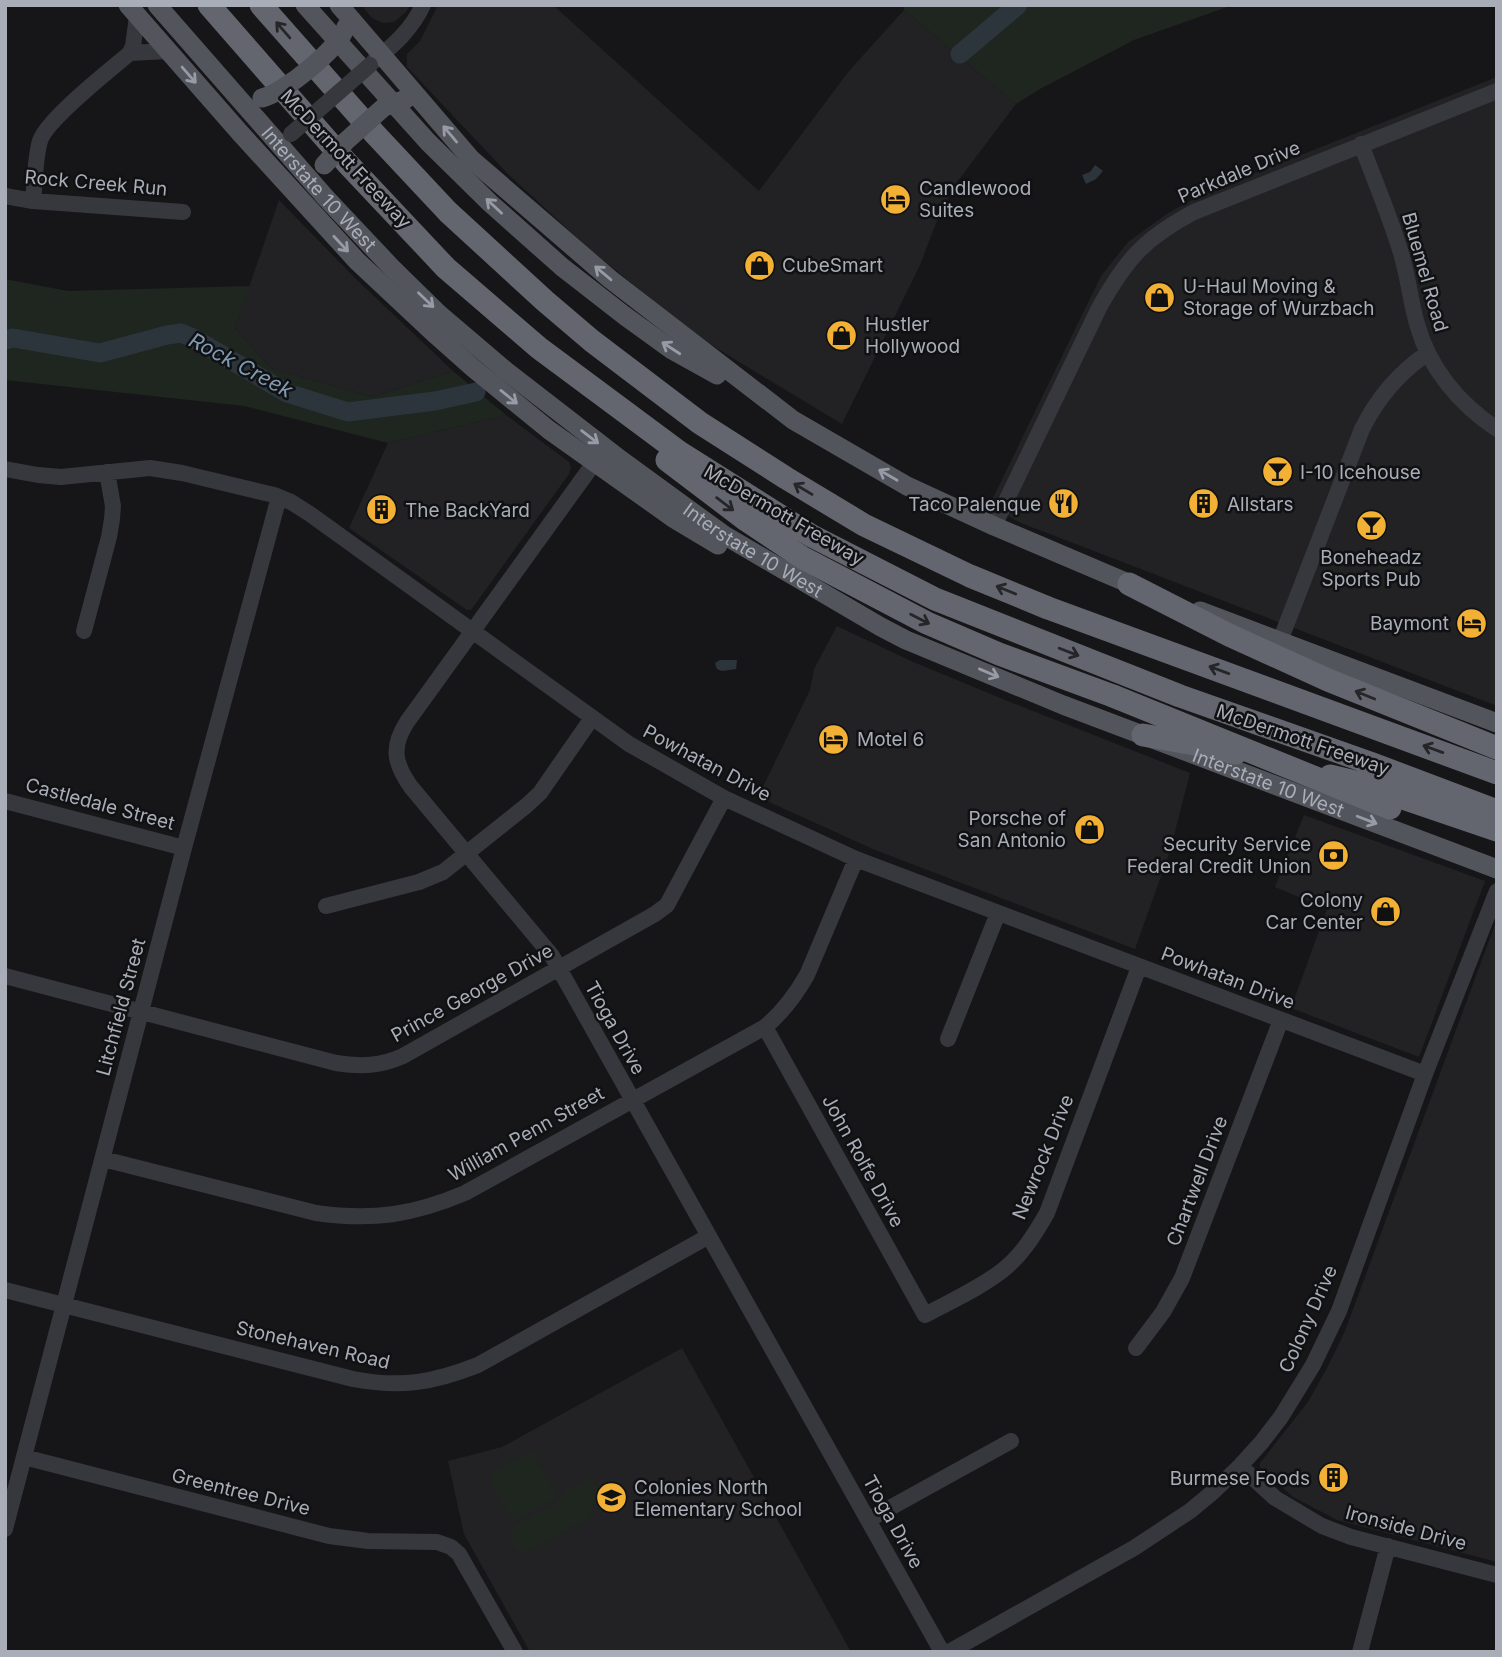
<svg xmlns="http://www.w3.org/2000/svg" width="1502" height="1657" font-family="Inter,sans-serif">
<style>
.built{fill:#222225}
.green{fill:#1e261f}
.water{fill:#2c353c}
.lines{fill:none;stroke-linecap:round;stroke-linejoin:round}
.river{stroke:#2c353c;stroke-width:19}
.minor{stroke:#37383d;stroke-width:16}
.major{stroke:#53555c;stroke-width:19}
.highway{stroke:#63666e;stroke-width:23}
.minor-bridge{stroke:#37383d;stroke-width:16}
.major-bridge{stroke:#53555c;stroke-width:19}
.highway-bridge{stroke:#63666e;stroke-width:23}
.oneway{stroke:#26262a}
.oneway2{stroke:#979ba6}
.labels{text-anchor:middle;dominant-baseline:central;stroke-width:5;stroke-linejoin:round;paint-order:stroke}
.street-label{font-size:19px;fill:#a8adb8;stroke:#111113}
.poi-label{font-size:19px;fill:#a8adb8;stroke:#111113;text-anchor:start}
.water-label{font-size:21px;font-style:italic;fill:#7f9bb3;stroke:#111113}
</style>
<rect width="100%" height="100%" fill="#161618"/>
<path class="built" d="M361 5H410L406 12 394 22 383 23 372 18Z
M438 5H553L759 191 849 71 904 10 1016 104 954 186 936 223 920 265 842 424 698 337 587 247 508 174 407 67V54L420 41Z
M1497 77V706L1021 523 989 506 1101 276 1128 242 1168 213 1203 194Z
M279 200 356 279 453 371 372 397 271 368 235 328Z
M506 415 569 462 571 467 569 474 471 610H467L349 528 388 443Z
M837 626 911 661 1010 702 1190 773 1170 851 1135 949 875 850 758 797 810 690 814 669Z
M1304 815 1485 881 1419 1057 1291 1008 1327 909 1275 887Z
M1497 919V1562L1337 1520 1293 1497 1260 1468V1463L1308 1402 1327 1368 1345 1331Z
M682 1348 851 1652H530L464 1534 448 1461 502 1447Z"/>
<path class="green" d="M904 5H1233L1134 40 1040 89 1016 104 904 10Z
M5 279 68 291 250 286 235 328 271 368 372 397 453 371 506 415 388 443 244 406 5 380Z
M532 1450 558 1497 513 1522 490 1480 492 1472Z
M590 1479H593L599 1490 590 1518 526 1553C515 1552 513 1543 509 1535L515 1525 557 1503 565 1491Z"/>
<path class="water" d="M1095 165 1103 171 1096 179 1086 184 1082 175 1090 172Z
M720 660H737L736 669 722 671 717 669 715 663Z"/>
<g class="lines">
<path class="river" d="M960 54 1018 5
M5 340 13 338 100 353 167 335 181 333 193 338 287 393 348 412 435 401 476 392"/>
<path class="minor" d="M137 16 133 46 130 53 168 51
M374 61C394 45 412 29 423 5
M1361 144C1374 179 1389 214 1400 250 1408 274 1410 300 1417 324 1429 368 1459 404 1497 429
M5 196 33 201 183 212
M33 201C35 184 35 157 40 141 46 120 110 70 130 53
M594 463 407 722C391 747 394 763 411 787L552 956 942 1652
M5 469 38 475 61 477 150 468 182 473 274 495 291 502 310 514 629 744 724 798 856 859 1425 1074
M994 526 1099 308C1126 259 1145 238 1194 212L1497 91
M84 631 109 537 112 519 113 506 107 472
M1280 641 1362 429C1378 397 1398 373 1428 353
M5 801 184 848
M326 906 419 882 443 872 526 806 540 793 592 718
M5 976 336 1063C361 1067 381 1066 403 1056L655 914 667 905 724 798
M765 1027 925 1315C951 1301 980 1288 1003 1270 1022 1255 1035 1234 1047 1213L1139 967
M948 1039 998 913
M103 1159 316 1213C373 1221 413 1215 465 1193L765 1027C783 1012 795 996 807 975L856 859
M5 1290 353 1379C401 1388 432 1383 478 1365L709 1236
M1136 1348 1163 1312 1182 1278 1281 1020
M24 1457 329 1536 368 1541 437 1542 451 1547 459 1554 515 1652
M1240 1466 1275 1498 1322 1526 1351 1537 1497 1575
M868 1520 1011 1441
M5 1529 184 848 279 497
M949 1652 1134 1548 1190 1511 1213 1492 1240 1466 1261 1443 1281 1417 1313 1365 1339 1311 1425 1074 1497 891
M1360 1652 1388 1546"/>
<g class="major">
<path d="M128 5 241 134 357 261 437 336 473 368 549 430 673 518 718 545"/>
<path id="s1" d="M157 5 326 198 392 268 439 314 506 371 621 460 724 535 881 627 906 640 1063 705 1497 869"/>
<path d="M305 5 428 142 490 203 562 267 625 316 672 350 717 375"/>
<path d="M339 5 471 159 610 279 793 420 907 486 994 526 1142 589"/>
<path d="M1200 611 1497 723"/>
</g>
<path class="highway" d="M209 5 347 163 446 268 539 348 679 452 812 536 935 599 1180 696 1370 763 1497 811
M261 5 374 133 448 212 545 301 592 341 700 423 786 478 864 525 970 576 1048 608 1497 773
M667 460 746 520 803 558 927 623 999 654 1113 696
M1129 584 1229 635 1328 680 1497 748
M1143 735 1206 746 1236 753
M1330 776 1359 783 1497 830"/>
<path class="minor-bridge" d="M291 134 370 65"/>
<path class="major-bridge" d="M262 98C285 92 338 49 346 27
M324 165 345 142 384 107 406 99"/>
<path class="highway-bridge" d="M1113 696 1390 808"/>
</g>
<defs><path id="oneway-shaft" d="M-6 0H5M1.5-3L5.5 0L1.5 3" fill="none" stroke-width="1.6" stroke-linecap="round" stroke-linejoin="round" transform="scale(1.75)"/></defs>
<g class="oneway">
<use href="#oneway-shaft" transform="translate(283 30) rotate(-131)"/>
<use href="#oneway-shaft" transform="translate(803 489) rotate(-149)"/>
<use href="#oneway-shaft" transform="translate(725 504) rotate(37)"/>
<use href="#oneway-shaft" transform="translate(1006 590) rotate(-158)"/>
<use href="#oneway-shaft" transform="translate(920 619) rotate(27)"/>
<use href="#oneway-shaft" transform="translate(1069 652) rotate(21)"/>
<use href="#oneway-shaft" transform="translate(1219 670) rotate(-160)"/>
<use href="#oneway-shaft" transform="translate(1365 695) rotate(-158)"/>
<use href="#oneway-shaft" transform="translate(1433 749) rotate(-160)"/>
</g>
<g class="oneway2">
<use href="#oneway-shaft" transform="translate(189 75) rotate(49)"/>
<use href="#oneway-shaft" transform="translate(450 134) rotate(-130)"/>
<use href="#oneway-shaft" transform="translate(494 206) rotate(-137)"/>
<use href="#oneway-shaft" transform="translate(341 244) rotate(47)"/>
<use href="#oneway-shaft" transform="translate(603 273) rotate(-140)"/>
<use href="#oneway-shaft" transform="translate(426 300) rotate(44)"/>
<use href="#oneway-shaft" transform="translate(671 348) rotate(-147)"/>
<use href="#oneway-shaft" transform="translate(509 397) rotate(39)"/>
<use href="#oneway-shaft" transform="translate(590 437) rotate(37)"/>
<use href="#oneway-shaft" transform="translate(888 475) rotate(-150)"/>
<use href="#oneway-shaft" transform="translate(989 673) rotate(23)"/>
<use href="#oneway-shaft" transform="translate(1367 820) rotate(21)"/>
</g>
<defs>
<symbol id="hotel-disc" viewBox="-11 -11 22 22"><circle r="9.5" fill="#f2b134" stroke="#111113"/><path d="M-6-4.5h1.5V1H6V5H4.5V3h-9V5H-6ZM-4 0a1.8 1.8 0 1 1 3.6 0ZM.5 0V-2.5h3Q6-2.5 6 0Z" fill="#111"/></symbol>
<symbol id="shop-disc" viewBox="-11 -11 22 22"><circle r="9.5" fill="#f2b134" stroke="#111113"/><path d="M-5-2.5h2.3a2.7 3.5 0 0 1 5.4 0H5L5.5 6h-11ZM-1.5-2.5h3a1.5 2.3 0 0 0-3 0Z" fill="#111"/></symbol>
<symbol id="bar-disc" viewBox="-11 -11 22 22"><circle r="9.5" fill="#f2b134" stroke="#111113"/><path d="M-6-5H6L.8 .8V4.5H3.5V6h-7V4.5H-.8V.8Z" fill="#111"/></symbol>
<symbol id="restaurant-disc" viewBox="-11 -11 22 22"><circle r="9.5" fill="#f2b134" stroke="#111113"/><path d="M-5-6h1v4h1v-4h1v4h1v-4h1v5L-1.5 .5V6h-2V.5L-5-1ZM5-6V6H3V1.5H1.5Q1.5-4 5-6Z" fill="#111"/></symbol>
<symbol id="building-disc" viewBox="-11 -11 22 22"><circle r="9.5" fill="#f2b134" stroke="#111113"/><path d="M-4-6H4V6H1V3H-1V6H-4ZM-2.5-4.3h1.7v1.8h-1.7ZM.8-4.3h1.7v1.8H.8ZM-2.5-1h1.7V.8h-1.7ZM.8-1h1.7V.8H.8Z" fill="#111"/></symbol>
<symbol id="bank-disc" viewBox="-11 -11 22 22"><circle r="9.5" fill="#f2b134" stroke="#111113"/><path d="M-6-4H6V4H-6ZM0-2.3a2.3 2.3 0 1 0 0 4.6a2.3 2.3 0 1 0 0-4.6Z" fill="#111"/></symbol>
<symbol id="school-disc" viewBox="-11 -11 22 22"><circle r="9.5" fill="#f2b134" stroke="#111113"/><path d="M0-5L7-2L0 1L-7-2ZM-4 1L0 2.5L4 1V4Q0 6-4 4Z" fill="#111"/></symbol>
</defs>
<g fill-rule="evenodd">
<use href="#hotel-disc" x="878" y="182" width="35" height="35"/>
<use href="#shop-disc" x="742" y="248" width="35" height="35"/>
<use href="#shop-disc" x="1142" y="280" width="35" height="35"/>
<use href="#shop-disc" x="824" y="318" width="35" height="35"/>
<use href="#bar-disc" x="1260" y="454" width="35" height="35"/>
<use href="#restaurant-disc" x="1046" y="486" width="35" height="35"/>
<use href="#building-disc" x="1186" y="486" width="35" height="35"/>
<use href="#building-disc" x="364" y="492" width="35" height="35"/>
<use href="#bar-disc" x="1354" y="508" width="35" height="35"/>
<use href="#hotel-disc" x="1454" y="606" width="35" height="35"/>
<use href="#hotel-disc" x="816" y="722" width="35" height="35"/>
<use href="#shop-disc" x="1072" y="812" width="35" height="35"/>
<use href="#bank-disc" x="1316" y="838" width="35" height="35"/>
<use href="#shop-disc" x="1368" y="894" width="35" height="35"/>
<use href="#building-disc" x="1316" y="1460" width="35" height="35"/>
<use href="#school-disc" x="594" y="1480" width="35" height="35"/>
</g>
<g class="labels">
<g class="street-label">
<text transform="translate(346 159) rotate(47)">McDermott Freeway</text>
<text transform="translate(1239 172) rotate(-23)">Parkdale Drive</text>
<text transform="translate(96 183) rotate(5)">Rock Creek Run</text>
<text stroke="none"><textPath href="#s1" startOffset="245">Interstate 10 West</textPath></text>
<text transform="translate(1425 272) rotate(74)">Bluemel Road</text>
<text transform="translate(784 515) rotate(30)">McDermott Freeway</text>
<text stroke="none"><textPath href="#s1" startOffset="812">Interstate 10 West</textPath></text>
<text transform="translate(1303 740) rotate(19)">McDermott Freeway</text>
<text transform="translate(707 763) rotate(28)">Powhatan Drive</text>
<text stroke="none"><textPath href="#s1" startOffset="1379">Interstate 10 West</textPath></text>
<text transform="translate(100 804) rotate(15)">Castledale Street</text>
<text transform="translate(1228 978) rotate(21)">Powhatan Drive</text>
<text transform="translate(472 993) rotate(-29)">Prince George Drive</text>
<text transform="translate(121 1007) rotate(-75)">Litchfield Street</text>
<text transform="translate(615 1028) rotate(61)">Tioga Drive</text>
<text transform="translate(526 1134) rotate(-29)">William Penn Street</text>
<text transform="translate(1043 1157) rotate(-68)">Newrock Drive</text>
<text transform="translate(863 1161) rotate(61)">John Rolfe Drive</text>
<text transform="translate(1197 1181) rotate(-69)">Chartwell Drive</text>
<text transform="translate(1308 1319) rotate(-66)">Colony Drive</text>
<text transform="translate(313 1345) rotate(13)">Stonehaven Road</text>
<text transform="translate(241 1492) rotate(14)">Greentree Drive</text>
<text transform="translate(893 1522) rotate(61)">Tioga Drive</text>
<text transform="translate(1406 1528) rotate(15)">Ironside Drive</text>
</g>
<g class="poi-label">
<text x="919" y="188">Candlewood<tspan x="919" dy="22">Suites</tspan></text>
<text x="782" y="265">CubeSmart</text>
<text x="1183" y="286">U-Haul Moving &amp;<tspan x="1183" dy="22">Storage of Wurzbach</tspan></text>
<text x="865" y="324">Hustler<tspan x="865" dy="22">Hollywood</tspan></text>
<text x="1300" y="472">I-10 Icehouse</text>
<text x="1041" y="504" text-anchor="end">Taco Palenque</text>
<text x="1227" y="504">Allstars</text>
<text x="405" y="510">The BackYard</text>
<text x="1371" y="557" text-anchor="middle">Boneheadz<tspan x="1371" dy="22">Sports Pub</tspan></text>
<text x="1449" y="623" text-anchor="end">Baymont</text>
<text x="857" y="739">Motel 6</text>
<text x="1066" y="818" text-anchor="end">Porsche of<tspan x="1066" dy="22">San Antonio</tspan></text>
<text x="1311" y="844" text-anchor="end">Security Service<tspan x="1311" dy="22">Federal Credit Union</tspan></text>
<text x="1363" y="900" text-anchor="end">Colony<tspan x="1363" dy="22">Car Center</tspan></text>
<text x="1310" y="1478" text-anchor="end">Burmese Foods</text>
<text x="634" y="1487">Colonies North<tspan x="634" dy="22">Elementary School</tspan></text>
</g>
<g class="water-label">
<text transform="translate(241 365) rotate(28)">Rock Creek</text>
</g>
</g>
<rect width="1502" height="1657" fill="none" stroke="#a8adb8" stroke-width="14"/>
</svg>
